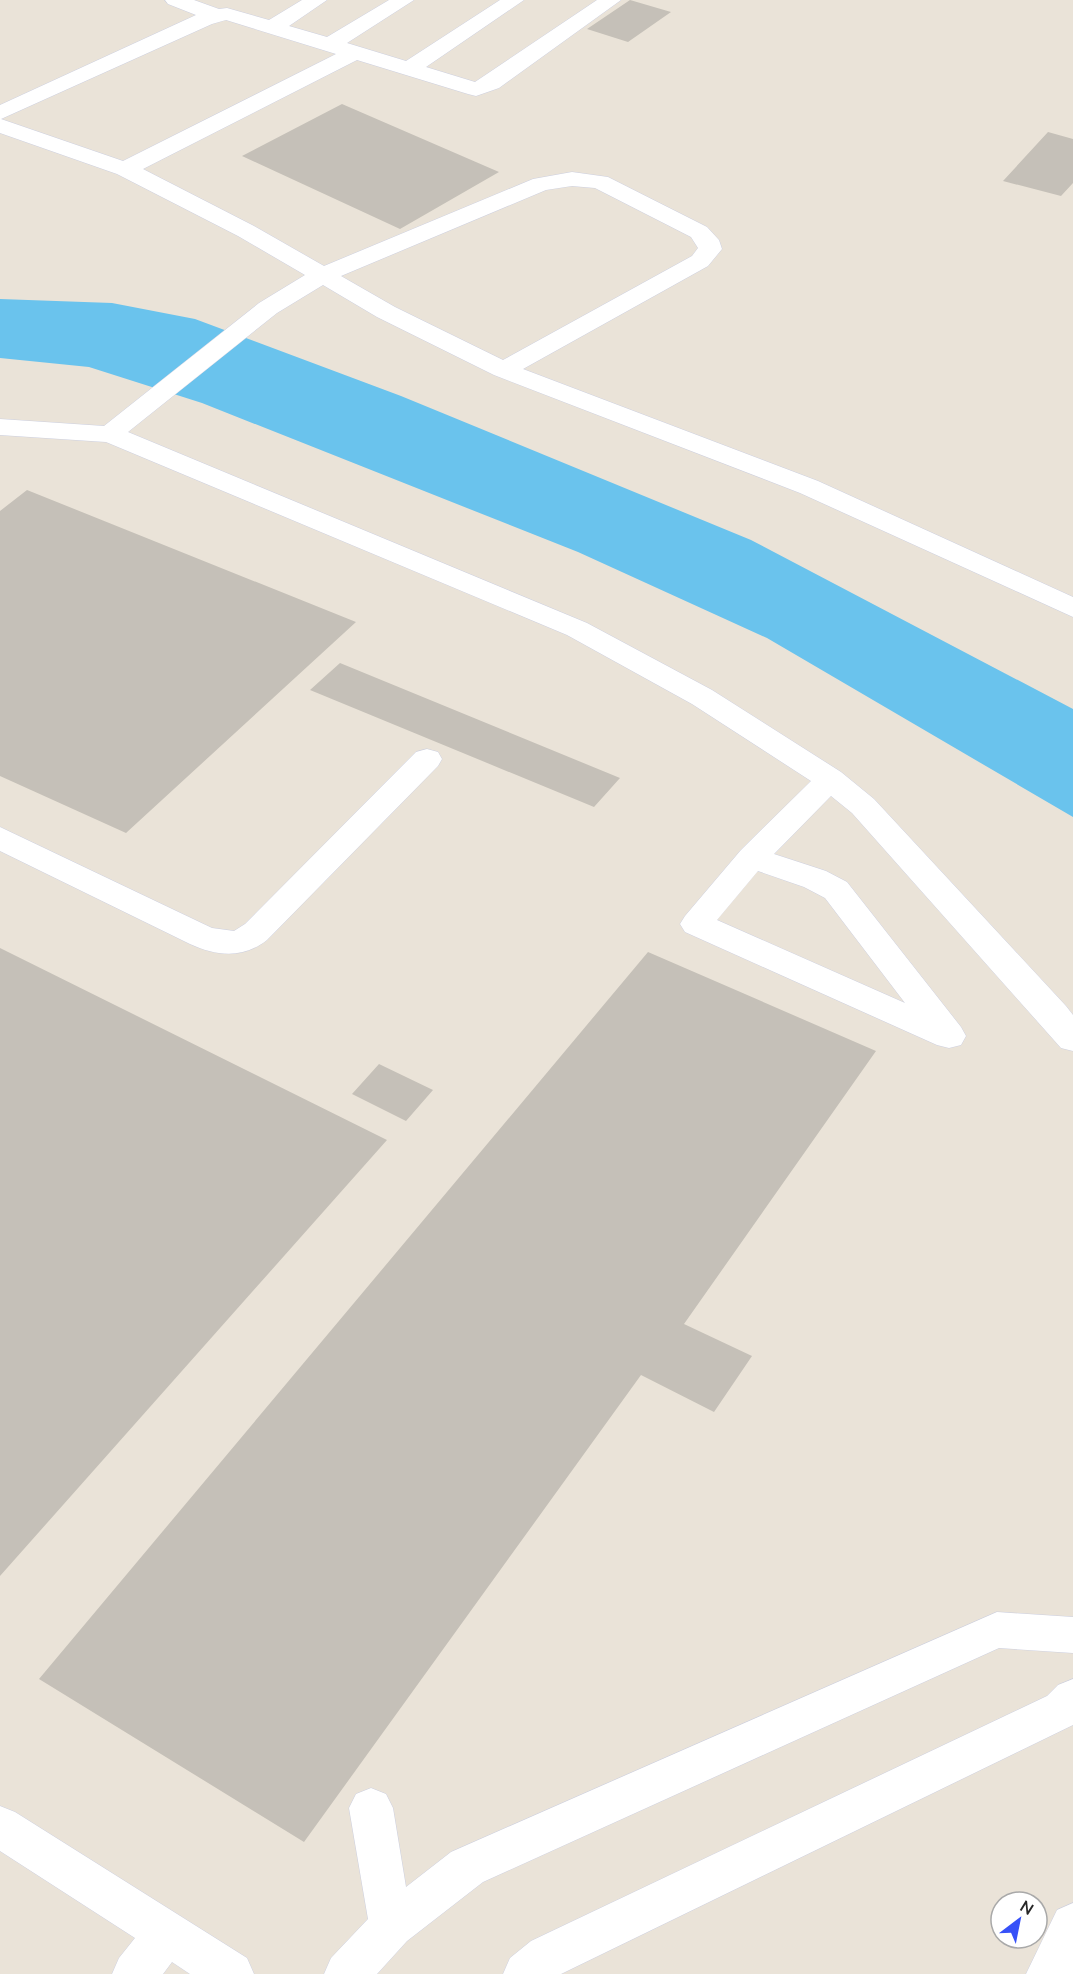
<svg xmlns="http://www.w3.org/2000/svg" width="1073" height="1974" font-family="Mulish,sans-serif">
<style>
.water{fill:#6ac3ed}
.building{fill:#c5c0b8}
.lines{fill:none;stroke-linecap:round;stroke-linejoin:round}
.minor-casing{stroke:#cdd0e0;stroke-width:1}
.minor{fill:#fff;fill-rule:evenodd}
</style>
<rect width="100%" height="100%" fill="#eae3d8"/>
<path class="water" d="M0 299 112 303 195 319 401 396 751 540 1073 709V817L767 638 578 552 202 403 89 367 0 358Z"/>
<path class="building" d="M630 0 671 12 628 42 587 29Z
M342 104 499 172 400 229 242 156Z
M1048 132 1073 139V183L1061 196 1003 181Z
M27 490 356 622 126 833 0 776V511Z
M340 663 620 778 594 807 310 690Z
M0 948 387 1140 0 1576Z
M648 952 876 1051 684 1324 752 1356 714 1412 641 1375 304 1842 39 1679Z
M379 1064 433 1090 406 1121 352 1094Z"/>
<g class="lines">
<defs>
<path id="minor" d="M165 0H194L219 9 227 8 269 20 302 0H327L289 26 327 37 389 0H414L347 43 406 61 500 0H524L426 67 475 82 597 0H621L499 88 476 96 468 94 357 60 143 169 254 226 324 266 533 179 572 172 608 177 707 227 719 240 722 249 708 266 523 369 818 481 1073 597V617L800 493 494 375 377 317 323 285 277 313 128 432 587 623 712 690 841 772 874 799 1066 1006 1073 1015V1051L1061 1048 852 813 831 796 774 854 826 871 847 882 961 1027 966 1036 961 1045 949 1048 937 1045 685 932 680 924 685 916 741 850 811 781 692 704 567 635 106 442 0 435V419L104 426 259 303 305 275 238 236 117 174 0 133V105L196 15 168 4ZM226 20 336 54 123 161 1 119 212 24ZM572 186 595 188 691 237 698 248 692 256 503 360 395 307 341 276 546 190ZM758 871 804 887 825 898 905 1003 717 920Z
M427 749 438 752 442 759 438 766 267 940C243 959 216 956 190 944L0 851V827L212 928 234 931 245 924 416 752Z
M997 1612 1073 1617V1653L999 1648 483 1882 407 1941 377 1974H324L331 1958 368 1919 349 1808 356 1794 371 1788 386 1794 393 1808 406 1887 451 1852Z
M1073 1679V1725L561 1974H503L510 1958 531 1941 1047 1696 1058 1685Z
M0 1806 15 1812 247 1958 254 1974H190L172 1962 163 1974H112L119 1958 135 1938 0 1851Z
M1073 1903V1974H1026L1057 1910Z"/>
</defs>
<use href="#minor" class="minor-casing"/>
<use href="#minor" class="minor"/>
</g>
<g transform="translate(1019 1920) rotate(32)"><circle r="28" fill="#ffffff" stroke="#a9a9a9" stroke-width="1.5"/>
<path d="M0-4.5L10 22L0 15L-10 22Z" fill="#3751f8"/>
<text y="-9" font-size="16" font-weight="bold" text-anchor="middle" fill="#272727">N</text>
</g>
</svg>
